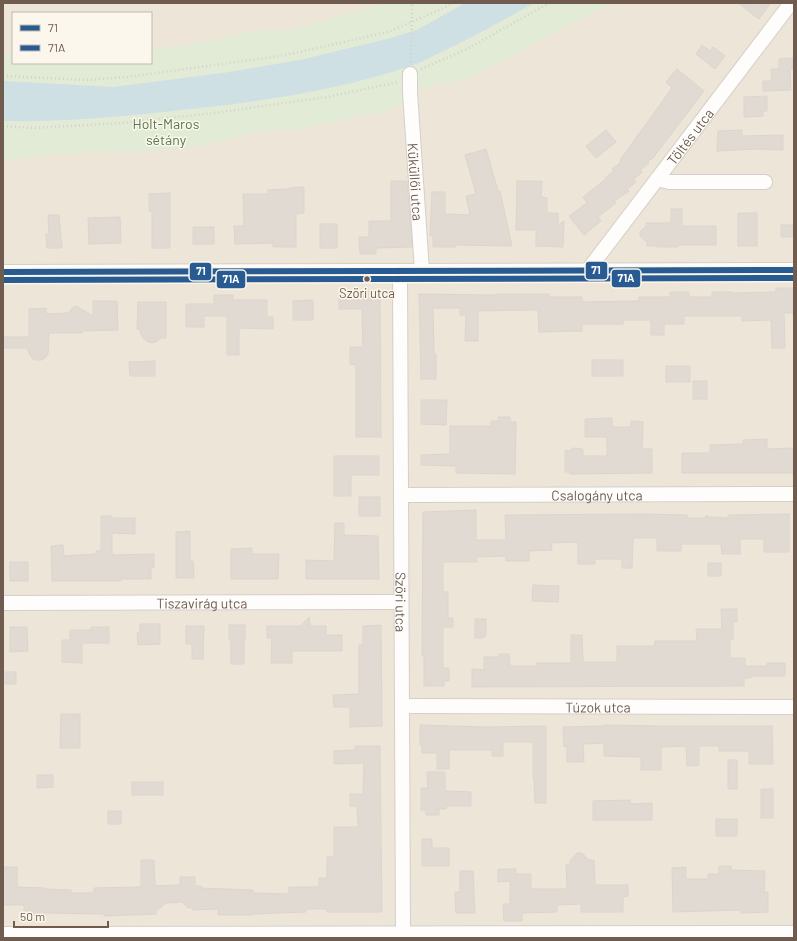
<svg xmlns="http://www.w3.org/2000/svg" width="797" height="941" font-family="Barlow,sans-serif">
<style>
.residential{fill:#ede5d8;fill-rule:evenodd}
.green{fill:#e1ebd6}
.water{fill:#cee0e3}
.building{fill:#e1dad3;stroke:#ddd5cd}
.lines{fill:none;stroke-linecap:round;stroke-linejoin:round}
.minor-casing{stroke:#d4cfc8;stroke-width:16}
.path{stroke:#d6d0cb;stroke-width:2.5;stroke-dasharray:1 3;stroke-linecap:butt}
.minor{stroke:#fefdfc;stroke-width:14}
.bus-1-casing{stroke:#fcf7ec;stroke-width:9}
.bus-2-casing{stroke:#fcf7ec;stroke-width:9}
.bus-1{stroke:#275b91;stroke-width:6}
.bus-2{stroke:#275b91;stroke-width:6}
.bus-dot{fill:#6f5c4e;stroke:#fcf7ec;stroke-width:1.5}
.labels{text-anchor:middle;dominant-baseline:central;stroke-width:3;stroke-linejoin:round;paint-order:stroke}
.bus-label{font-size:13px;fill:#6f5c4e;stroke:#fcf7ec}
.park-label{font-size:14px;fill:#55794b;stroke:#fcf7ec}
.street-label{font-size:14px;fill:#6f5c4e;stroke:#fcf7ec}
.line-badge{stroke:#fcf7ec;stroke-width:1.5}
.badge-label{font-size:11px;text-anchor:middle;font-weight:bold;fill:#fff}
</style>
<rect width="100%" height="100%" fill="#f5f2ea"/>
<path class="residential" d="M3 3H794V938H3ZM13 13H151V63H13Z"/>
<path class="green" d="M387 3H465L419 29 391 38 300 60 223 73 113 87 3 81V53H13V63H151V49L194 44 260 30H288Z
M534 3H613L557 31 470 78 415 90 405 105 382 112 300 129 255 132 221 142 172 150 73 153 3 160V121H33L124 117 398 69C445 57 492 27 534 3Z"/>
<path class="water" d="M465 3H534C501 21 469 40 435 55 427 59 418 64 410 66 336 91 259 102 181 110 122 117 63 122 3 121V81L113 87 223 73 300 60 391 38 419 29Z"/>
<path class="building" d="M738 3H771L759 19Z
M702 45 710 51 713 47 725 56 715 69 696 54Z
M793 58V69L790 70 791 90 763 91V81H772L771 69H779V59Z
M677 69 704 91 653 158 648 161 649 163 640 170 642 172 634 179 636 182 627 189 629 191 614 201 616 203 598 217 601 221 584 235 569 216 587 203 583 197 606 179 605 178 614 171 612 169 621 162 620 160 672 88 666 82Z
M767 96V111H763V116L744 117V97Z
M606 130 616 142 596 158 586 146Z
M742 130V136L783 135V150L757 149 717 151 718 131Z
M486 149 498 191H500L512 246 456 245V247H433V236H430L432 192H445V214L470 215 466 196 476 194 465 155Z
M391 181H407L412 247 376 248V254H360L359 237H369V221H391Z
M517 181H542L541 197 547 198V213H558V225L564 221 563 247 536 246V230H516Z
M304 187V213L296 214V247H273V243L235 244 234 226H244L243 194H268V190L289 189V188Z
M170 193V248H152V211H149V194Z
M671 209H682V226H716V245H678V247H657V246H647V242L640 236V232L646 226V223H671Z
M738 213H757V246H738Z
M48 215H59L62 248H47L46 234H49Z
M120 217 121 243 89 244 88 218Z
M320 224H337V248H320Z
M781 225H794V237H781Z
M193 227H214V244H193Z
M776 288H794V313H784L785 348H772L771 320 742 321V316H684V324H664V335H651V320H623V324H582V331L539 332 538 310H530L478 311V341H465L466 315H460V308H433L434 353 436 354V379H421L419 294 495 295V294H549V297H582V302L639 301V297H670V292H689V297H712V292H733V293L776 292Z
M339 291H380L381 437H356V365L350 364V347H363L362 309H339Z
M214 295H233V300H267V317H273V329L239 328V355H227V316H204V327H186V304H214Z
M313 300V320H293V301Z
M93 301H117L118 330 82 331V333H49L48 354 44 359 41 360H34L31 357 27 348H3L4 337H29V309L46 308V314L69 313 72 308 76 306 93 316Z
M138 302H166V338H161L156 342 152 343 148 342 143 338 139 329H137Z
M592 360H623V376H592Z
M155 361V376H130L129 362Z
M666 366H690V382H666Z
M693 381H707V399H693Z
M421 400H447L446 425 421 424Z
M498 417H510V422H516L515 474 456 473V466L421 465V455L450 454V426H491V421H499Z
M612 418V427H631V421L643 422 642 449H652V473L570 474V472H565V450L572 451V448L583 449V456H607V437H585V419Z
M767 439V449L794 448V473H682V453H710V445L743 444V440Z
M334 456H379V475H351V496H334Z
M359 497H380V516H359Z
M476 510V540H506L505 515 640 514 687 515V518H704L707 515 709 517 728 518V515L789 514V552H764V539H740V554H722L721 544H681V551H657V538H633L632 568H622V559H595V564H578V542L551 543 552 550 529 551V561H506V556L476 557 477 562H443V592H448V618H453V627H443V668H449V681H444V686H424V656H422L423 512Z
M101 516H112V518H135V534L112 533V555L154 554V568L151 567V579H121V581H52L51 546 63 545 64 556 96 554V551H101Z
M335 523H344V535L378 536 379 579H306V560L334 561Z
M190 531V561H193L194 578H176V532Z
M252 548V554H279L278 579H231V549Z
M10 562H28V581H10Z
M708 563H721V576H708Z
M533 585 559 586 558 602 532 601Z
M721 609H737V622H733V639H730V658H745V666H767V663H785V676H751V678H744V686L472 687V669L484 670V657H499V654H509L510 666H537L536 663H571V635H582L583 662H617V646H654L655 641H697L696 629H722Z
M309 617 310 626H326V635H342V651H292V663H271L272 638H267V626H301Z
M475 619H486V635L483 638H475Z
M140 624H160V644L138 645 137 633H140Z
M229 625H245V640H244V664H231V640H229Z
M381 625 382 726 350 727V707H334L333 695 359 694V645H363V626Z
M186 626H204L203 659H192V644H186Z
M10 627H27L28 651 10 652Z
M91 627H109V643H82V663L62 662V640H70V630H91Z
M5 672H16V684H5Z
M61 714H80V748H60Z
M420 725 486 727 546 726V803H535L534 778H533V742H503V756H492V750H449V769H437V753H422V745H420Z
M604 725 661 726H772L773 764H749V751H719V746H699V765L687 766 686 746 661 747V770H641V757L604 756V743L583 744 584 762H567V746L564 747 563 727 604 726Z
M355 746H380L382 912H327V909H306V912L253 914V915H218V909L193 910V908H188L182 902 166 903 156 911V914L104 916V914L44 913V916L24 915V905H3V867H17V887L44 888V889L71 890V893H94V888L141 887V860H154L155 886 180 885V877H195V886H201V888L253 890V893L289 894V887H319V878H327V857H334V827H358L357 806H350V794H363L364 763 334 764V751L355 750Z
M728 760H737V789H728Z
M427 772H445V791L471 792V806H446V809H439V815H426V810H421V788H428Z
M37 775H53V787L37 788Z
M132 782H163V795H132Z
M761 789H773V818H761Z
M630 800V804L652 803V820H593V801Z
M108 811H121V824H108Z
M716 819H737V836H716Z
M422 839H432V848H449V866H422Z
M577 853H582L589 860H594L595 885H628V896L623 897V912H581V904L557 905V912L522 913V921H504L503 904H510V881L498 882V869H516V874H531V889H567L566 865H570V861Z
M719 866H731V870L765 871 764 892H768V912L741 913V910L673 912 672 868 686 867V879H708V874H719Z
M460 871H473L475 913H456L455 892H460Z"/>
<g class="lines">
<defs>
<g id="minor">
<path id="s1" d="M410 74V92L422 271"/>
<path d="M657 179 669 182H765"/>
<path id="s2" d="M588 270 791 3"/>
<path id="s3" d="M400 271 403 933"/>
<path d="M3 272 794 270"/>
<path id="s4" d="M401 495 794 494"/>
<path id="s5" d="M3 603 401 602"/>
<path id="s6" d="M402 706 794 707"/>
<path d="M3 934 794 933"/>
</g>
</defs>
<use href="#minor" class="minor-casing"/>
<path class="path" d="M411 62 412 3
M421 69 467 49 549 3
M3 76 87 80 127 77 273 57 300 52 388 32 437 11 453 3
M3 126 33 128 122 123 214 113 327 97 398 82"/>
<use href="#minor" class="minor"/>
<defs>
<path id="bus-1" d="M3 272 794 270"/>
<path id="bus-2" d="M3 280 794 278"/>
</defs>
<use href="#bus-1" class="bus-1-casing"/>
<use href="#bus-2" class="bus-2-casing"/>
<use href="#bus-1" class="bus-1"/>
<use href="#bus-2" class="bus-2"/>
</g>
<circle class="bus-dot" cx="367" cy="279" r="3.5"/>
<g class="labels">
<g class="bus-label">
<text x="367" y="293">Szöri utca</text>
</g>
<g class="park-label">
<text x="166" y="123">Holt-Maros<tspan x="166" dy="16">sétány</tspan></text>
</g>
<g class="street-label">
<text stroke="none"><textPath href="#s2" startOffset="168">Töltés utca</textPath></text>
<text stroke="none"><textPath href="#s1" startOffset="108">Küküllői utca</textPath></text>
<text stroke="none"><textPath href="#s4" startOffset="196">Csalogány utca</textPath></text>
<text stroke="none"><textPath href="#s5" startOffset="199">Tiszavirág utca</textPath></text>
<text stroke="none"><textPath href="#s3" startOffset="331">Szöri utca</textPath></text>
<text stroke="none"><textPath href="#s6" startOffset="196">Túzok utca</textPath></text>
</g>
</g>
<g class="line-badge">
<rect x="585" y="261" width="23" height="19" rx="4" fill="#275b91"/>
<rect x="189" y="262" width="23" height="19" rx="4" fill="#275b91"/>
<rect x="611" y="269" width="30" height="19" rx="4" fill="#275b91"/>
<rect x="216" y="270" width="30" height="19" rx="4" fill="#275b91"/>
</g>
<g class="badge-label">
<text x="596" y="274">71</text>
<text x="201" y="275">71</text>
<text x="626" y="282">71A</text>
<text x="231" y="283">71A</text>
</g>
<rect width="797" height="941" fill="none" stroke="#6f5c4e" stroke-width="8"/>
<rect x="12" y="12" width="140" height="52" fill="#fcf7ec" stroke="#c4b9ad"/>
<rect x="20" y="25" width="20" height="6" fill="#275b91" stroke="#c4b9ad"/>
<text x="48" y="32" font-size="12" fill="#6f5c4e">71</text>
<rect x="20" y="45" width="20" height="6" fill="#275b91" stroke="#c4b9ad"/>
<text x="48" y="52" font-size="12" fill="#6f5c4e">71A</text>
<path d="M14 921v6h94v-6" fill="none" stroke="#6f5c4e" stroke-width="2"/>
<text x="20" y="921" font-size="12" fill="#6f5c4e" stroke="#fcf7ec" stroke-width="3" paint-order="stroke">50 m</text>
</svg>
